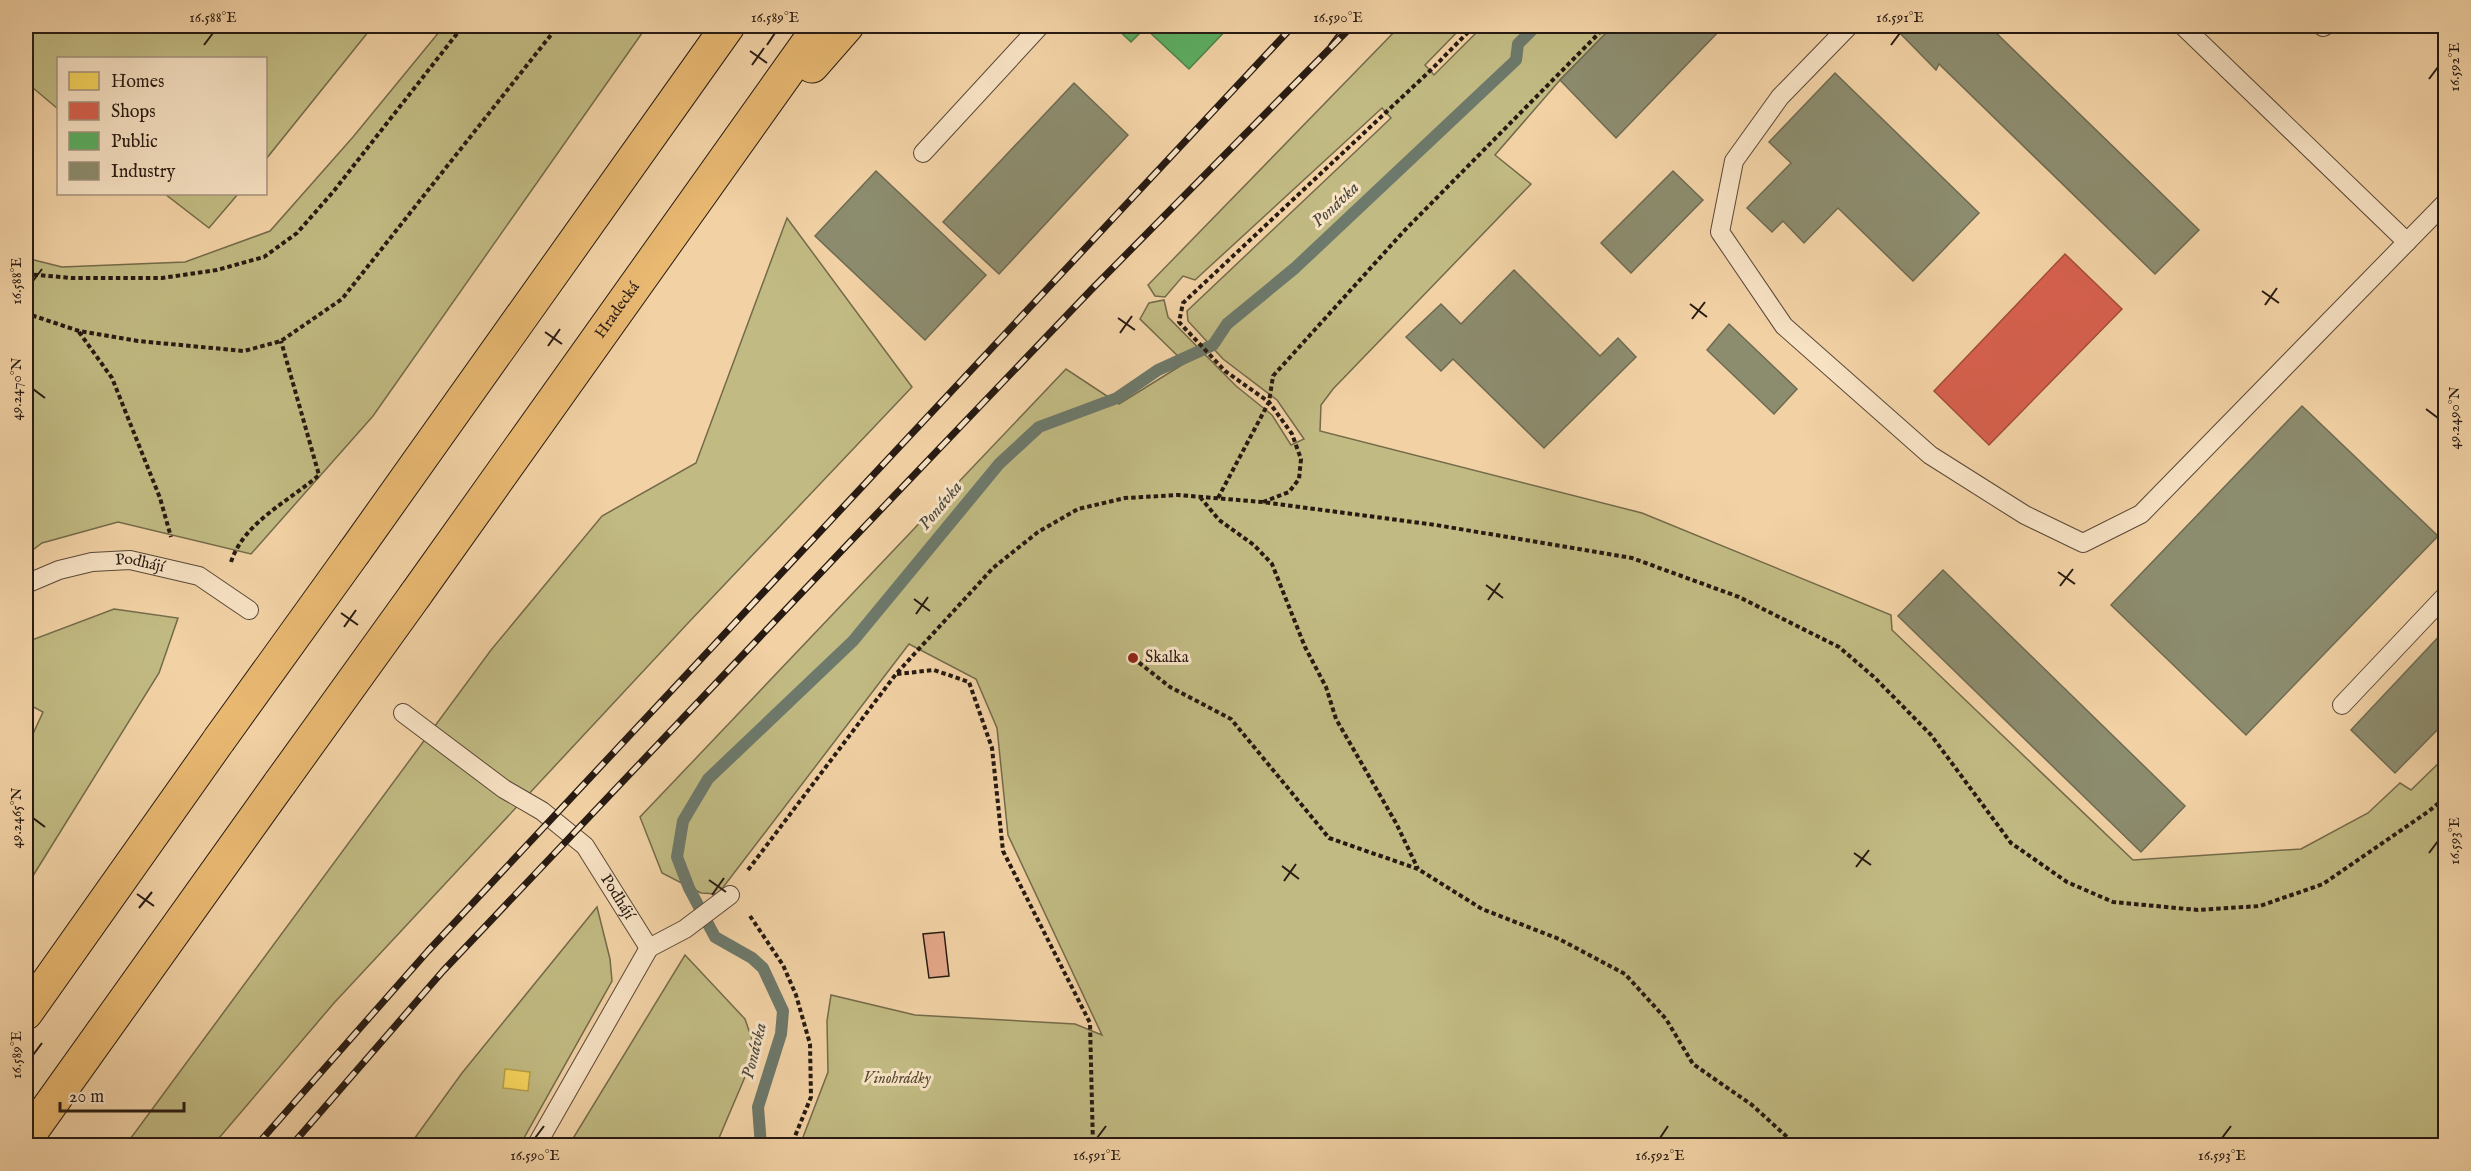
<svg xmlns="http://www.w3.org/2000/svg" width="2471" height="1171" font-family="'IM FELL English',serif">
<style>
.green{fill:#c1ba82;stroke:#746a4a;stroke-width:1.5}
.homes{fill:#f6d55c;stroke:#b89d46;stroke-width:1.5}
.shops{fill:#d6604d;stroke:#a24b3b;stroke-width:1.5}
.public{fill:#5aae61;stroke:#4b8249;stroke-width:1.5}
.industry{fill:#8c8c6e;stroke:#6e6a52;stroke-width:1.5}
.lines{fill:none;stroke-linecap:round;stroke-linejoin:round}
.stream{stroke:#6d796b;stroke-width:12}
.building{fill:#e4a789;stroke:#271a12;stroke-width:1.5}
.lane-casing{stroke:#5a4837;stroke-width:20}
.highway-casing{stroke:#271a12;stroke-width:35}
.path{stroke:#271a12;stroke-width:4;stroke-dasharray:4.5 3;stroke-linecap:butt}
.lane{stroke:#f7e2c4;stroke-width:18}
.highway{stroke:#e9b972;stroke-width:33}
.rail-casing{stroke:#271a12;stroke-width:7}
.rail{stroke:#f7e2c4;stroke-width:4.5;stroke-dasharray:14;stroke-linecap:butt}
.highway-bridge-casing{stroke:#271a12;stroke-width:35;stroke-linecap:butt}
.highway-bridge{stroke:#e9b972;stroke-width:33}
.ticks{fill:none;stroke:#271a12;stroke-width:2}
.poi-dot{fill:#8f2418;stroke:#f7e2c4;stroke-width:2}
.labels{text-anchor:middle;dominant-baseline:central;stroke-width:6;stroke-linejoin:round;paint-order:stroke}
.street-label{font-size:16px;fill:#271a12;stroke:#f7e2c4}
.poi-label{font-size:16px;fill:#271a12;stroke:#f7e2c4;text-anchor:start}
.park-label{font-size:16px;font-style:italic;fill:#554a34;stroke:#f7e2c4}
.water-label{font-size:18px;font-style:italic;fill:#4a493f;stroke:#f7e2c4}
.neatline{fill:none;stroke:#271a12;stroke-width:2}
.ticks-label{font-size:15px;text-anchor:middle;fill:#271a12}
</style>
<rect width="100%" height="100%" fill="#f2d2a5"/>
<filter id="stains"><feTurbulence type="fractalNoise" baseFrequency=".00333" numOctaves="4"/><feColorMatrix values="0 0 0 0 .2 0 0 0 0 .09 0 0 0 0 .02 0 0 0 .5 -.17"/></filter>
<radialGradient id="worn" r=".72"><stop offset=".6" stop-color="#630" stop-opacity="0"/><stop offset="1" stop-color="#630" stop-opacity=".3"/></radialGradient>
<path class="green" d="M26 26H373L266 159V58H58V109L26 82Z
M444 26H647L373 416 251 554 118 522 42 543 26 555V258L62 267 185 262 270 231 353 137Z
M1400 26H1463L1425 65 1434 75 1483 26H1613L1560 80 1495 155 1531 184 1333 389 1321 405 1320 431 1642 513 1891 615 1892 630 2133 860 2301 849 2368 813 2400 783 2411 790 2445 757V1145H800L828 1072 827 1021 831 995 915 1015 1075 1024 1102 1035 1008 835 997 728 976 679 909 644 718 894 701 893 662 873 640 817 1066 369 1119 404 1185 363 1140 319 1149 303 1164 300 1168 317 1236 386 1272 415 1291 445 1304 439 1277 400 1223 359 1188 321 1187 311 1391 118 1382 108 1195 280 1183 276 1165 297 1155 296 1148 285Z
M165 194H238L209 228Z
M787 218 912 387 689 622 334 1003 213 1145 125 1146 491 650 602 516 696 463Z
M114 609 178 618 159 673 26 887V749L43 712 26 703V646L29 641Z
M597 907 610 959 612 981 520 1145 409 1146 462 1073Z
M685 955 745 1019 756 1051 716 1145H569Z"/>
<path class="homes" d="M505 1069 530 1072 528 1091 503 1088Z"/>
<path class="shops" d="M2065 254 2122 309 1989 445 1934 391Z"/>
<path class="public" d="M1114 26H1143L1145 28 1131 42Z
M1143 26H1230L1189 69Z"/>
<path class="industry" d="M1613 26H1724L1616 138 1560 80Z
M1893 26H1989L2199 230 2155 274 1939 64 1936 70Z
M1835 73 1979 213 1913 281 1838 208 1804 243 1783 221 1772 232 1747 208 1791 163 1769 142Z
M1074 83 1128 135 999 274 943 222Z
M876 171 986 275 925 340 815 236Z
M1673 171 1703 200 1631 273 1601 243Z
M1514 270 1600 356 1618 338 1636 357 1544 448 1453 359 1441 371 1406 337 1441 304 1461 324Z
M1729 324 1797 389 1774 414 1707 350Z
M2302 406 2438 536 2246 735 2111 605Z
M1943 570 2185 806 2141 852 1898 616Z
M2446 629V721L2395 773 2351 730Z"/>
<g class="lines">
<path class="stream" d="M761 1146 758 1107 781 1034 783 1011 763 968 752 958 715 937 689 888 677 857 683 821 708 779 853 641 999 464 1039 427 1117 398 1158 370 1213 345 1227 324 1295 268 1516 60 1518 44 1536 26"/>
</g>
<path class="building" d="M944 932 949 976 929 978 923 934Z"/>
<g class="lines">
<defs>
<g id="lane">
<path d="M1849 26 1780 97 1734 161 1720 232 1784 326 1930 455 2025 515 2083 543 2141 514 2446 202"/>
<path d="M2183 26 2407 242"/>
<path d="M2323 27 2325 26"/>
<path d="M923 153 1040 26"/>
<path id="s1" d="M26 584 59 570 92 562 130 560 199 576 249 610"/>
<path d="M2342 705 2446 595"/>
<path id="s2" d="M403 713 504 789 542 811 585 846 649 948"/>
<path d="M649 948 685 929 730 895"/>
<path d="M536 1146 649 948"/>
</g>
<g id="highway">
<path d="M812 66 847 26"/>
<path d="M355 551 728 26"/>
<path id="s3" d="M416 594 820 26"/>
<path d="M26 1013 219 740"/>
<path d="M26 1139 280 783"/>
</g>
</defs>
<use href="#lane" class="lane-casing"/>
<use href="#highway" class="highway-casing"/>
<path class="path" d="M26 274 72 278H162L217 270 264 257 297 233 333 192 463 26
M26 311 34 316 79 331 138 341 244 351 281 341 342 299 558 26
M79 332 112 378 160 498 171 537
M1200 497 1219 520 1254 545 1272 564 1305 647 1326 687 1336 719 1396 823 1418 869
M1218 498 1269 402 1273 376 1404 231 1606 26
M1263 502 1289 492 1299 479 1301 459 1292 434 1269 402 1225 371 1179 322 1183 303 1432 69 1474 26
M231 562C244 522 288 502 319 475L281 341
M1133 658 1170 687 1231 719 1329 838 1418 869 1482 909 1559 939 1625 974 1666 1019 1693 1064 1752 1105 1797 1146
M897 674 934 670 969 682 992 748 1003 851 1090 1023 1093 1146
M748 870 896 674 993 568 1038 532 1078 509 1125 498 1178 495 1262 502 1436 525 1632 558 1739 597 1839 647 1874 677 1931 735 2011 843 2067 882 2113 902 2198 910 2260 906 2323 884 2429 811 2446 797
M750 916 783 965 796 995 810 1044 811 1097 791 1146"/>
<use href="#lane" class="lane"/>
<use href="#highway" class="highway"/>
<defs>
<path id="rail" d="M256 1146 428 951 1293 26
M291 1146 443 971 848 544 1091 290 1352 26"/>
</defs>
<use href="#rail" class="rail-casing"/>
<use href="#rail" class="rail"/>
<defs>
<path id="highway-bridge" d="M219 740 355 551
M280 783 416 594"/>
</defs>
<use href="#highway-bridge" class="highway-bridge-casing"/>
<use href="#highway-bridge" class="highway-bridge"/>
</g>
<path class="ticks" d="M204 45 213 33M767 45 775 33M1329 45 1338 33M1891 45 1900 33M750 51 767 63M752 65 764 48M2429 79 2438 67M33 281 42 269M2262 291 2279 303M1690 304 1707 317M2265 305 2277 288M1118 318 1135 330M1692 319 1705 302M545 332 562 344M1120 333 1132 316M548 346 560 329M33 389 45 398M2426 409 2438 418M2058 572 2075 584M1486 585 1503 598M2060 586 2073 569M914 599 930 611M1488 600 1500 583M341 613 358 625M916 614 928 597M344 627 356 610M33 818 45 827M1854 853 1871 865M2429 853 2438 841M1282 866 1299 879M1856 867 1869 850M709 880 726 892M1284 881 1296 864M137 894 154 906M712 895 724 878M139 908 152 892M33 1055 42 1043M535 1138 544 1126M1097 1138 1106 1126M1660 1138 1668 1126M2222 1138 2231 1126"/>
<circle class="poi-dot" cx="1133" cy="658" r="6"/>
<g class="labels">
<g class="street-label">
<text stroke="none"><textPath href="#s3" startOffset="348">Hradecká</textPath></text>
<text stroke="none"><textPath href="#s1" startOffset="118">Podhájí</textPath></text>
<text stroke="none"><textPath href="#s2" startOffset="286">Podhájí</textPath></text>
</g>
<g class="poi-label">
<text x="1145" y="658">Skalka</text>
</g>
<g class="park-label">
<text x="897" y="1079">Vinohrádky</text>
</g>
<g class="water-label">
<text transform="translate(1336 205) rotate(-43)">Ponávka</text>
<text transform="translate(941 506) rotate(-50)">Ponávka</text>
<text transform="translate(755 1051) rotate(-76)">Ponávka</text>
</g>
</g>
<rect width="2471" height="1171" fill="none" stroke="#f2d2a5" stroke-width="66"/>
<rect x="57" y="57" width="210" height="138" fill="#f7e2c4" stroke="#a4927d" stroke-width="1.5"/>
<rect x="69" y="72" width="30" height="18" fill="#f6d55c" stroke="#a4927d" stroke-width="1.5"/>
<text x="111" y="87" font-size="18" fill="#271a12">Homes</text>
<rect x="69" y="102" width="30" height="18" fill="#d6604d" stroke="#a4927d" stroke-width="1.5"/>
<text x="111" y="117" font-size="18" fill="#271a12">Shops</text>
<rect x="69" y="132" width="30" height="18" fill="#5aae61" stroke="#a4927d" stroke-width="1.5"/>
<text x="111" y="147" font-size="18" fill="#271a12">Public</text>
<rect x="69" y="162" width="30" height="18" fill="#8c8c6e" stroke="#a4927d" stroke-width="1.5"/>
<text x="111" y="177" font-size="18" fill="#271a12">Industry</text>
<path d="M60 1102v9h124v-9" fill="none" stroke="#271a12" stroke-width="3"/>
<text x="69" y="1102" font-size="18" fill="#271a12" stroke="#f7e2c4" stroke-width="4.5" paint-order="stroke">20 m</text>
<rect x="33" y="33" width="2405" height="1105" class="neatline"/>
<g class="ticks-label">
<text x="213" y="22">16.588°E</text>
<text x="775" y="22">16.589°E</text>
<text x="1338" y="22">16.590°E</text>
<text x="1900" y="22">16.591°E</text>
<text transform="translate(2454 67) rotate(-90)" y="5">16.592°E</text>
<text transform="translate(16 281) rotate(-90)" y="5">16.588°E</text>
<text transform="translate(16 389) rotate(-90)" y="5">49.2470°N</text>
<text transform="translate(2454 418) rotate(-90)" y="5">49.2490°N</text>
<text transform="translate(16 818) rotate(-90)" y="5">49.2465°N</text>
<text transform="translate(2454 841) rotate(-90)" y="5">16.593°E</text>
<text transform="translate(16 1055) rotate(-90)" y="5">16.589°E</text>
<text x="535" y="1160">16.590°E</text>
<text x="1097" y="1160">16.591°E</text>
<text x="1660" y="1160">16.592°E</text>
<text x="2222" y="1160">16.593°E</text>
</g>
<rect width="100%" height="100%" filter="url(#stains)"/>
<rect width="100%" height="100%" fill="url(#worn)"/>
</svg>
